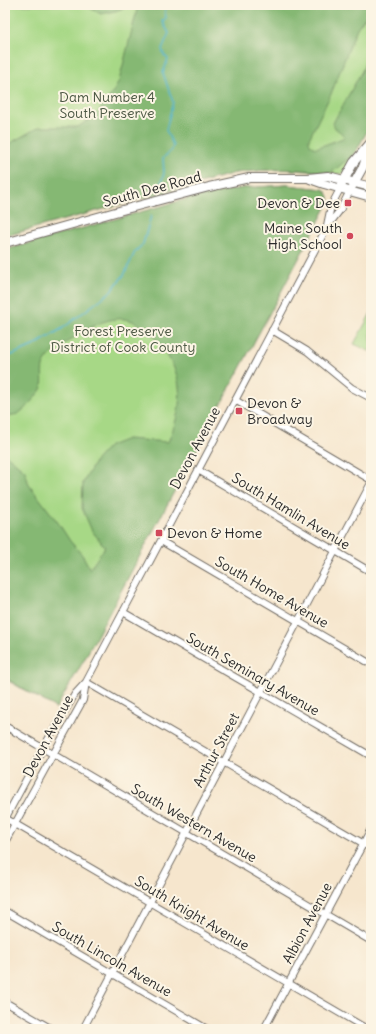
<svg xmlns="http://www.w3.org/2000/svg" width="376" height="1034" font-family="Delius,sans-serif">
<style>
.green{fill:#a7d886;stroke:#698258}
.forest{fill:#85b873;stroke:#58724f}
.lines{fill:none;stroke-linecap:round;stroke-linejoin:round}
.stream{stroke:#4db3cc;stroke-width:1.5}
.minor-casing{stroke:#726c64;stroke-width:8}
.major-casing{stroke:#726c64;stroke-width:10}
.minor{stroke:#fff;stroke-width:6}
.major{stroke:#fff;stroke-width:8}
.poi-dot{fill:#d1495b;stroke:#fcf5e5;stroke-width:1.5}
.labels{text-anchor:middle;dominant-baseline:central;stroke-width:4;stroke-linejoin:round;paint-order:stroke}
.park-label{font-size:14px;fill:#4a5642;stroke:#fcf5e5}
.street-label{font-size:14px;fill:#2b2b2b;stroke:#fcf5e5}
.poi-label{font-size:14px;fill:#2b2b2b;stroke:#fcf5e5;text-anchor:end}
</style>
<rect width="100%" height="100%" fill="#fcf5e5"/>
<filter id="ink" filterUnits="userSpaceOnUse"><feTurbulence type="fractalNoise" baseFrequency=".025" numOctaves="2"/><feDisplacementMap in="SourceGraphic" scale="8" xChannelSelector="R" yChannelSelector="G"/><feConvolveMatrix kernelMatrix="1 2 1 2 8 2 1 2 1" color-interpolation-filters="sRGB"/></filter>
<filter id="wash" filterUnits="userSpaceOnUse"><feTurbulence type="fractalNoise" baseFrequency=".012" numOctaves="4" result="noise"/><feDisplacementMap in="SourceGraphic" scale="16" xChannelSelector="R" yChannelSelector="G"/><feGaussianBlur stdDeviation="0.9" result="paint"/><feColorMatrix in="noise" values="0 0 0 0 0 0 0 0 0 0 0 0 0 0 0 0 0 1.4 0 .05"/><feComposite in="paint" operator="in"/></filter>
<g filter="url(#wash)">
<rect width="100%" height="100%" fill="#f6e6cd"/>
<path class="green" d="M5 5H371V124L346 170 341 174 282 169 265 170 235 173 5 236Z
M287 185 323 189C329 193 330 198 328 204L84 660 56 708 5 679V250L194 197 243 188Z
M371 313V352L354 344Z"/>
<path class="forest" d="M84 5H371V12L366 16 357 28 331 94 309 139C309 145 311 146 316 148L343 138 344 135 335 128 333 123 363 69 367 57 371 55V124L353 157 348 159 331 173C298 168 267 169 235 173L5 236V146L39 127H78L98 113 115 89 119 81 137 10 129 6 115 11 101 14Z
M287 185 323 189C329 193 330 198 328 204L84 660 56 708 5 678V454L25 471 29 485 59 524 70 541 83 556 90 569 105 547 92 531 82 508 83 483 96 460 109 446 127 439 168 442C181 412 186 384 167 355 140 312 117 309 75 337 64 344 53 350 45 362 39 370 46 383 40 391 34 398 27 408 19 413 15 416 9 414 5 418V250L194 197 243 188Z"/>
<g class="lines">
<path class="stream" d="M160 186 164 173 163 158 172 150 173 145 166 130 173 102 163 73 168 59 164 55 162 49 169 33 162 21 166 18 165 10 168 5
M5 358 35 345 63 328 110 292 124 275 135 252 143 244 151 216"/>
</g>
</g>
<g filter="url(#ink)">
<g class="lines">
<defs>
<path id="minor" d="M327 225 331 206 340 189
M272 330 307 351 352 388 371 398
M235 400 371 480
M198 470 371 572
M161 541 371 664
M123 612 371 756
M86 682 371 848
M5 726 371 941
M5 818 367 1029
M5 819 43 748 75 694 86 682 327 227 340 210 350 191
M5 842 83 700 86 682
M5 911 207 1029
M5 1002 52 1029
M83 1029 371 483
M264 1029 371 829"/>
<path id="major" d="M310 179 324 184 371 197
M342 184 354 162 371 142
M353 185 363 167 370 146
M5 243 126 209 209 187 249 178H308L328 176 371 187"/>
</defs>
<use href="#minor" class="minor-casing"/>
<use href="#major" class="major-casing"/>
<use href="#minor" class="minor"/>
<use href="#major" class="major"/>
</g>
</g>
<g class="poi-dot">
<rect x="344" y="199" width="8" height="8" rx="2"/>
<circle cx="350" cy="236" r="4"/>
<rect x="235" y="407" width="8" height="8" rx="2"/>
<rect x="155" y="529" width="8" height="8" rx="2"/>
</g>
<g class="labels">
<g class="park-label">
<text x="107" y="97">Dam Number 4<tspan x="107" dy="16">South Preserve</tspan></text>
<text x="123" y="331">Forest Preserve<tspan x="123" dy="16">District of Cook County</tspan></text>
</g>
<g class="street-label">
<text transform="translate(152 189) rotate(-15)">South Dee Road</text>
<text transform="translate(195 448) rotate(-62)">Devon Avenue</text>
<text transform="translate(291 511) rotate(31)">South Hamlin Avenue</text>
<text transform="translate(272 592) rotate(30)">South Home Avenue</text>
<text transform="translate(253 674) rotate(30)">South Seminary Avenue</text>
<text transform="translate(48 736) rotate(-62)">Devon Avenue</text>
<text transform="translate(216 750) rotate(-62)">Arthur Street</text>
<text transform="translate(194 823) rotate(30)">South Western Avenue</text>
<text transform="translate(192 913) rotate(31)">South Knight Avenue</text>
<text transform="translate(307 923) rotate(-62)">Albion Avenue</text>
<text transform="translate(112 959) rotate(30)">South Lincoln Avenue</text>
</g>
<g class="poi-label">
<text x="340" y="203">Devon &amp; Dee</text>
<text x="342" y="228">Maine South<tspan x="342" dy="16">High School</tspan></text>
<text x="247" y="403" text-anchor="start">Devon &amp;<tspan x="247" dy="16">Broadway</tspan></text>
<text x="167" y="533" text-anchor="start">Devon &amp; Home</text>
</g>
</g>
<rect width="376" height="1034" fill="none" stroke="#fcf5e5" stroke-width="20"/>
</svg>
